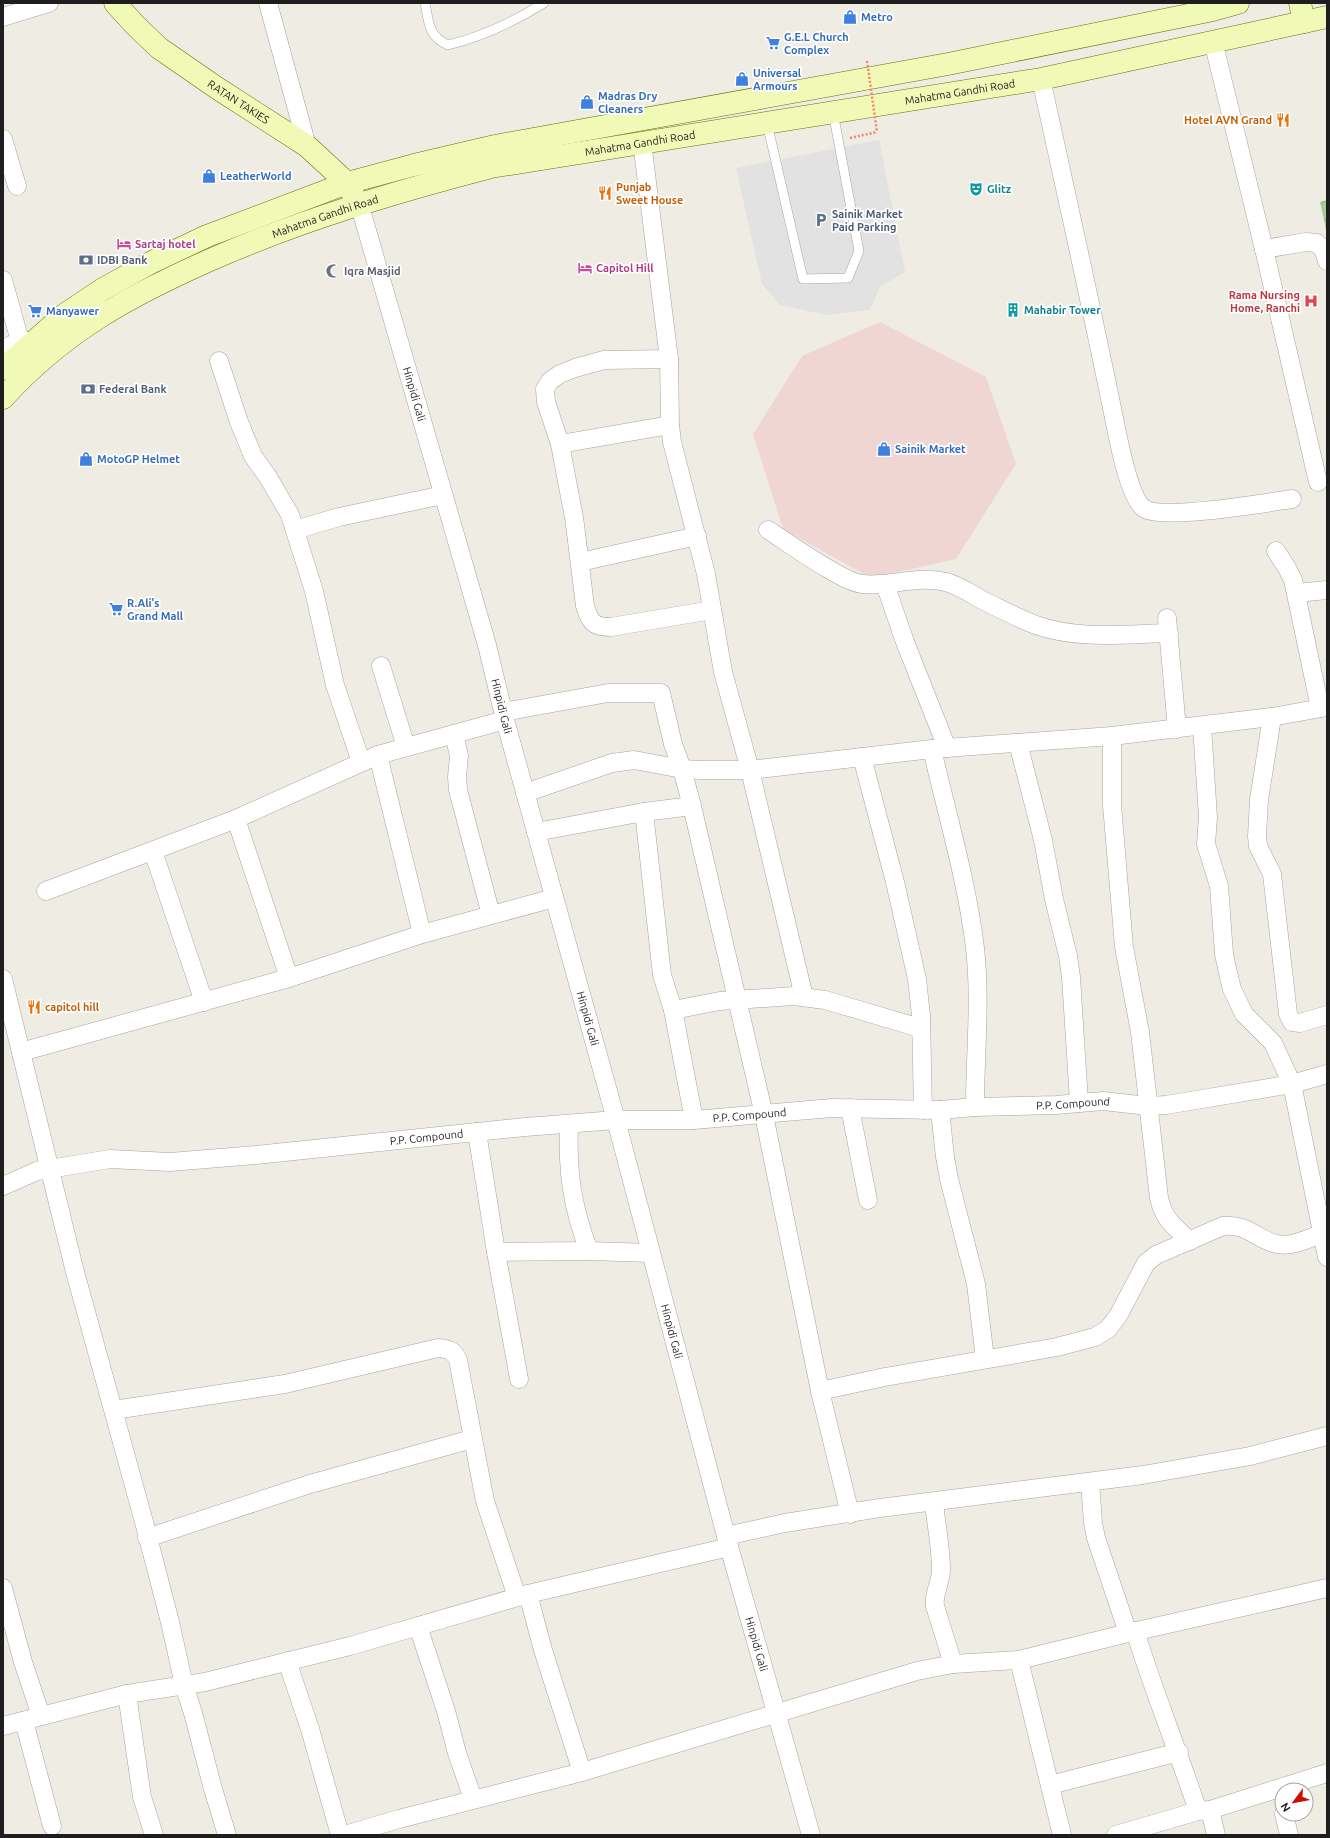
<svg xmlns="http://www.w3.org/2000/svg" width="1330" height="1838" font-family="Ubuntu,sans-serif">
<style>
.commercial{fill:#f0d6d2}
.forest{fill:url(#forest-crowns)}
.parking{fill:#e2e2e2}
.lines{fill:none;stroke-linecap:round;stroke-linejoin:round}
.lane-casing{stroke:#a5a5a5;stroke-width:10}
.street-casing{stroke:#a5a5a5;stroke-width:19}
.secondary-casing{stroke:#607505;stroke-width:23}
.path{stroke:#fa8369;stroke-width:2.5;stroke-dasharray:2 2;stroke-linecap:butt}
.lane{stroke:#fff;stroke-width:9}
.street{stroke:#fff;stroke-width:18}
.secondary{stroke:#f1f9b7;stroke-width:22}
.path-bridge{stroke:#fa8369;stroke-width:2.5;stroke-dasharray:2 2;stroke-linecap:butt}
.labels{text-anchor:middle;dominant-baseline:central;stroke-width:3.5;stroke-linejoin:round;paint-order:stroke}
.shop-label{font-size:11px;font-weight:bold;fill:#366cbe;stroke:#fff;text-anchor:start}
.street-label{font-size:11px;fill:#1e1e1e;stroke:#fff}
.food-label{font-size:11px;font-weight:bold;fill:#c56008;stroke:#fff;text-anchor:start}
.culture-label{font-size:11px;font-weight:bold;fill:#0d838f;stroke:#fff;text-anchor:start}
.service-label{font-size:11px;font-weight:bold;fill:#4e5e75;stroke:#fff;text-anchor:start}
.hotel-label{font-size:11px;font-weight:bold;fill:#b23c85;stroke:#fff;text-anchor:start}
.worship-label{font-size:11px;font-weight:bold;fill:#5b616d;stroke:#fff;text-anchor:start}
.health-label{font-size:11px;font-weight:bold;fill:#be3a42;stroke:#fff;text-anchor:end}
</style>
<defs>
<pattern id="forest-crowns" width="20" height="18" patternUnits="userSpaceOnUse"><rect width="20" height="18" fill="#a4ce98"/><path d="M2 6a3 3 0 1 1 6 0M12 15a3 3 0 1 1 6 0" fill="none" stroke="#8db083"/></pattern>
</defs>
<rect width="100%" height="100%" fill="#efece4"/>
<path class="commercial" d="M880 322 986 377 1016 464 956 559 871 578 783 529 753 434 802 356Z"/>
<path class="forest" d="M1327 200V234L1320 202Z"/>
<path class="parking" d="M879 140 905 272 880 287 870 310 826 315 780 305 762 284 736 168Z"/>
<g class="lines">
<defs>
<path id="lane" d="M425 3C429 23 428 36 448 45 481 37 515 21 544 3
M767 123 803 279 848 278 859 251 833 112"/>
<g id="street">
<path d="M268 3 307 146"/>
<path d="M3 17 49 3"/>
<path d="M1213 41 1264 249 1318 482"/>
<path d="M1041 79C1066 192 1091 305 1114 418 1118 437 1129 500 1145 509 1164 520 1265 503 1292 499"/>
<path d="M3 139 17 186"/>
<path d="M642 142 669 359 670 425 672 442 706 574 723 672 750 770 804 997"/>
<path id="s1" d="M359 203 487 645 505 720 616 1120 726 1536 811 1835"/>
<path d="M1264 249 1306 242 1317 243 1324 251 1327 261"/>
<path d="M3 280 20 341"/>
<path d="M3 349 20 341H32"/>
<path d="M669 359 604 360 575 368 560 374 550 381 545 389 546 402 560 444 566 476 574 517 585 606C590 623 594 627 611 627L712 610"/>
<path d="M219 361 239 422 253 456 268 477 290 515 314 591 335 685 361 762"/>
<path d="M560 444 670 425"/>
<path d="M295 530 339 517 443 495"/>
<path d="M768 530C787 542 842 582 862 584 889 587 919 575 946 582 960 586 971 594 984 601 1001 609 1019 619 1036 625 1078 640 1125 634 1169 633"/>
<path d="M1276 551 1287 568 1293 580 1320 708"/>
<path d="M580 562 697 536"/>
<path d="M885 584 905 642 947 748"/>
<path d="M1296 593 1327 590"/>
<path d="M1167 618 1177 729"/>
<path d="M381 666 406 747"/>
<path d="M503 712 608 693H661L673 744 682 769 692 806 764 1115 820 1391 850 1514"/>
<path d="M1272 717 1259 800 1257 836 1258 846 1272 874 1288 1014 1292 1022 1300 1023 1327 1015"/>
<path d="M1202 726 1208 817 1206 844 1219 886 1224 954 1228 973 1232 989 1244 1014 1273 1043 1292 1084 1327 1257"/>
<path d="M454 734 459 756 457 777 458 790 491 915"/>
<path d="M1112 736V805L1124 947 1140 1032 1159 1198C1164 1220 1174 1226 1190 1241"/>
<path d="M1018 743 1043 840 1054 899 1068 956 1071 977 1079 1102"/>
<path d="M932 749C947 815 967 881 975 948 981 1001 975 1054 975 1107"/>
<path d="M378 755 422 934"/>
<path d="M862 757 895 882 917 979 921 1016 923 1110"/>
<path d="M525 793 612 763 634 760 682 769 701 770H750L932 749 1112 736 1272 717 1327 707"/>
<path d="M644 812 662 975 673 1010 694 1120"/>
<path d="M236 819 289 978"/>
<path d="M536 832 644 812 692 806"/>
<path d="M153 851 204 1002"/>
<path d="M46 891 236 819 378 755 505 720"/>
<path d="M3 979 75 1272 144 1522 170 1622 184 1685 193 1713 213 1789 227 1835"/>
<path d="M673 1010 720 1001 794 996 825 1000 920 1028"/>
<path d="M21 1052 289 978 422 934 554 898"/>
<path d="M850 1108 868 1200"/>
<path d="M940 1110 945 1157 949 1179 976 1284 985 1359"/>
<path d="M569 1124C567 1171 572 1207 589 1251"/>
<path d="M477 1132 496 1252 519 1379"/>
<path id="s2" d="M3 1186 37 1171 110 1159 170 1162 256 1155 525 1127 616 1120H694L832 1108 940 1110 975 1107 1056 1105 1103 1101 1148 1106 1166 1105 1292 1084 1327 1074"/>
<path d="M496 1252 589 1251 651 1253"/>
<path d="M820 1391 885 1377 1057 1347 1095 1337 1108 1329 1118 1316 1146 1263 1156 1255 1223 1226C1248 1223 1256 1240 1277 1244 1292 1247 1307 1239 1321 1234"/>
<path d="M114 1410 285 1384 438 1348C448 1349 454 1350 458 1360L485 1501 517 1597"/>
<path d="M1090 1482 1093 1523 1096 1538 1128 1633"/>
<path d="M934 1502C936 1524 941 1548 941 1570 941 1583 933 1593 935 1606L953 1664"/>
<path d="M726 1536 785 1523 880 1508 1143 1475 1250 1456 1327 1436"/>
<path d="M147 1538 310 1484 472 1439"/>
<path d="M3 1588 23 1662 41 1716"/>
<path d="M528 1594 543 1650 582 1772"/>
<path d="M418 1626 446 1711 457 1753 473 1799"/>
<path d="M1135 1631C1154 1692 1178 1751 1198 1811"/>
<path d="M1019 1660 1062 1835"/>
<path d="M287 1661 310 1729 340 1835"/>
<path d="M127 1694 142 1797 154 1835"/>
<path d="M24 1721 52 1826"/>
<path d="M3 1726 127 1694 205 1682 350 1646 528 1594 729 1547"/>
<path d="M1050 1785 1179 1752"/>
<path d="M1210 1810 1216 1835"/>
<path d="M1284 1814 1289 1835"/>
<path d="M345 1835 399 1819 582 1772 917 1671 953 1664 1019 1660 1128 1633 1327 1588"/>
<path d="M1116 1835 1198 1811 1210 1810 1327 1773"/>
</g>
<g id="secondary">
<path id="s3" d="M115 3 135 25 159 48 217 88 307 146 347 183 353 194"/>
<path d="M1300 3 1304 22"/>
<path d="M3 369 64 315 103 289 150 263 207 236 347 183 414 165 495 146 948 64 1213 10 1238 3"/>
<path id="s4" d="M3 398C64 331 129 296 210 260 301 220 395 192 491 167L1041 79 1327 17"/>
</g>
</defs>
<use href="#lane" class="lane-casing"/>
<use href="#street" class="street-casing"/>
<use href="#secondary" class="secondary-casing"/>
<path class="path" d="M850 138 877 132"/>
<use href="#lane" class="lane"/>
<use href="#street" class="street"/>
<use href="#secondary" class="secondary"/>
<path class="path-bridge" d="M867 61 877 132"/>
</g>
<defs>
<symbol id="shop-bare" viewBox="-9 -9 18 18"><path d="M-5-2.5h2.3a2.7 3.5 0 0 1 5.4 0H5L5.5 6h-11ZM-1.5-2.5h3a1.5 2.3 0 0 0-3 0Z" fill="#3f7fe0" stroke="#fff" stroke-width="2.5" paint-order="stroke"/></symbol>
<symbol id="supermarket-bare" viewBox="-9 -9 18 18"><path d="M-6-5.5h2.5l.6 2H6L4.5 2H-2.5L-4.4-4H-6ZM-1.5 3.2a1.3 1.3 0 1 0 .1 0ZM3 3.2a1.3 1.3 0 1 0 .1 0Z" fill="#3f7fe0" stroke="#fff" stroke-width="2.5" paint-order="stroke"/></symbol>
<symbol id="restaurant-bare" viewBox="-9 -9 18 18"><path d="M-5-6h1v4h1v-4h1v4h1v-4h1v5L-1.5 .5V6h-2V.5L-5-1ZM5-6V6H3V1.5H1.5Q1.5-4 5-6Z" fill="#e8710a" stroke="#fff" stroke-width="2.5" paint-order="stroke"/></symbol>
<symbol id="theatre-bare" viewBox="-9 -9 18 18"><path d="M-5-5.5Q0-4 5-5.5V0Q5 5 0 6Q-5 5-5 0ZM-3.3-2.5H-1v1.5H-3.3ZM1-2.5H3.3v1.5H1ZM-2.8 1Q0 5.5 2.8 1Z" fill="#0f9aa8" stroke="#fff" stroke-width="2.5" paint-order="stroke"/></symbol>
<symbol id="parking-bare" viewBox="-9 -9 18 18"><path d="M-3.5-5.5H1a3.5 3.5 0 0 1 0 7H-1V5.5H-3.5ZM-1-3.4V-.6H.8a1.4 1.4 0 0 0 0-2.8Z" fill="#5c6f8a" stroke="#fff" stroke-width="2.5" paint-order="stroke"/></symbol>
<symbol id="hotel-bare" viewBox="-9 -9 18 18"><path d="M-6-4.5h1.5V1H6V5H4.5V3h-9V5H-6ZM-4 0a1.8 1.8 0 1 1 3.6 0ZM.5 0V-2.5h3Q6-2.5 6 0Z" fill="#d1479c" stroke="#fff" stroke-width="2.5" paint-order="stroke"/></symbol>
<symbol id="bank-bare" viewBox="-9 -9 18 18"><path d="M-6-4H6V4H-6ZM0-2.3a2.3 2.3 0 1 0 0 4.6a2.3 2.3 0 1 0 0-4.6Z" fill="#5c6f8a" stroke="#fff" stroke-width="2.5" paint-order="stroke"/></symbol>
<symbol id="mosque-bare" viewBox="-9 -9 18 18"><path d="M3.5-4.9A6 6 0 1 0 3.5 4.9A5 5 0 1 1 3.5-4.9Z" fill="#6b7280" stroke="#fff" stroke-width="2.5" paint-order="stroke"/></symbol>
<symbol id="hospital-bare" viewBox="-9 -9 18 18"><path d="M-5-5h3v3.5h4V-5h3V5h-3V1.5h-4V5h-3Z" fill="#e0444e" stroke="#fff" stroke-width="2.5" paint-order="stroke"/></symbol>
<symbol id="building-bare" viewBox="-9 -9 18 18"><path d="M-4-6H4V6H1V3H-1V6H-4ZM-2.5-4.3h1.7v1.8h-1.7ZM.8-4.3h1.7v1.8H.8ZM-2.5-1h1.7V.8h-1.7ZM.8-1h1.7V.8H.8Z" fill="#0f9aa8" stroke="#fff" stroke-width="2.5" paint-order="stroke"/></symbol>
</defs>
<g fill-rule="evenodd">
<use href="#shop-bare" x="840" y="7" width="20" height="20"/>
<use href="#supermarket-bare" x="763" y="33" width="20" height="20"/>
<use href="#shop-bare" x="732" y="69" width="20" height="20"/>
<use href="#shop-bare" x="577" y="92" width="20" height="20"/>
<use href="#restaurant-bare" x="1273" y="110" width="20" height="20"/>
<use href="#shop-bare" x="199" y="166" width="20" height="20"/>
<use href="#theatre-bare" x="966" y="179" width="20" height="20"/>
<use href="#restaurant-bare" x="595" y="183" width="20" height="20"/>
<use href="#parking-bare" x="811" y="210" width="20" height="20"/>
<use href="#hotel-bare" x="114" y="234" width="20" height="20"/>
<use href="#bank-bare" x="76" y="250" width="20" height="20"/>
<use href="#hotel-bare" x="575" y="258" width="20" height="20"/>
<use href="#mosque-bare" x="323" y="261" width="20" height="20"/>
<use href="#hospital-bare" x="1301" y="291" width="20" height="20"/>
<use href="#building-bare" x="1003" y="300" width="20" height="20"/>
<use href="#supermarket-bare" x="25" y="301" width="20" height="20"/>
<use href="#bank-bare" x="78" y="379" width="20" height="20"/>
<use href="#shop-bare" x="874" y="439" width="20" height="20"/>
<use href="#shop-bare" x="76" y="449" width="20" height="20"/>
<use href="#supermarket-bare" x="106" y="599" width="20" height="20"/>
<use href="#restaurant-bare" x="24" y="997" width="20" height="20"/>
</g>
<g class="labels">
<g class="shop-label">
<text x="861" y="17">Metro</text>
<text x="784" y="37">G.E.L Church<tspan x="784" dy="13">Complex</tspan></text>
<text x="753" y="73">Universal<tspan x="753" dy="13">Armours</tspan></text>
<text x="598" y="96">Madras Dry<tspan x="598" dy="13">Cleaners</tspan></text>
<text x="220" y="176">LeatherWorld</text>
<text x="46" y="311">Manyawer</text>
<text x="895" y="449">Sainik Market</text>
<text x="97" y="459">MotoGP Helmet</text>
<text x="127" y="603">R.Ali's<tspan x="127" dy="13">Grand Mall</tspan></text>
</g>
<g class="street-label">
<text stroke="none"><textPath href="#s4" startOffset="1022">Mahatma Gandhi Road</textPath></text>
<text stroke="none"><textPath href="#s3" startOffset="159">RATAN TAKIES</textPath></text>
<text stroke="none"><textPath href="#s4" startOffset="698">Mahatma Gandhi Road</textPath></text>
<text stroke="none"><textPath href="#s4" startOffset="374">Mahatma Gandhi Road</textPath></text>
<text stroke="none"><textPath href="#s1" startOffset="199">Hinpidi Gali</textPath></text>
<text stroke="none"><textPath href="#s1" startOffset="523">Hinpidi Gali</textPath></text>
<text stroke="none"><textPath href="#s1" startOffset="847">Hinpidi Gali</textPath></text>
<text stroke="none"><textPath href="#s2" startOffset="1077">P.P. Compound</textPath></text>
<text stroke="none"><textPath href="#s2" startOffset="753">P.P. Compound</textPath></text>
<text stroke="none"><textPath href="#s2" startOffset="429">P.P. Compound</textPath></text>
<text stroke="none"><textPath href="#s1" startOffset="1171">Hinpidi Gali</textPath></text>
<text stroke="none"><textPath href="#s1" startOffset="1495">Hinpidi Gali</textPath></text>
</g>
<g class="food-label">
<text x="1272" y="120" text-anchor="end">Hotel AVN Grand</text>
<text x="616" y="187">Punjab<tspan x="616" dy="13">Sweet House</tspan></text>
<text x="45" y="1007">capitol hill</text>
</g>
<g class="culture-label">
<text x="987" y="189">Glitz</text>
<text x="1024" y="310">Mahabir Tower</text>
</g>
<g class="service-label">
<text x="832" y="214">Sainik Market<tspan x="832" dy="13">Paid Parking</tspan></text>
<text x="97" y="260">IDBI Bank</text>
<text x="99" y="389">Federal Bank</text>
</g>
<g class="hotel-label">
<text x="135" y="244">Sartaj hotel</text>
<text x="596" y="268">Capitol Hill</text>
</g>
<g class="worship-label">
<text x="344" y="271">Iqra Masjid</text>
</g>
<g class="health-label">
<text x="1300" y="295">Rama Nursing<tspan x="1300" dy="13">Home, Ranchi</tspan></text>
</g>
</g>
<rect width="1330" height="1838" fill="none" stroke="#1e1e1e" stroke-width="8"/>
<g transform="translate(1294 1802) rotate(238)"><circle r="19" fill="#ffffff" stroke="#a5a5a5"/>
<path d="M0-3L7 15L0 10L-7 15Z" fill="#cb0f00"/>
<text y="-6" font-size="11" font-weight="bold" text-anchor="middle" fill="#1e1e1e">N</text>
</g>
</svg>
